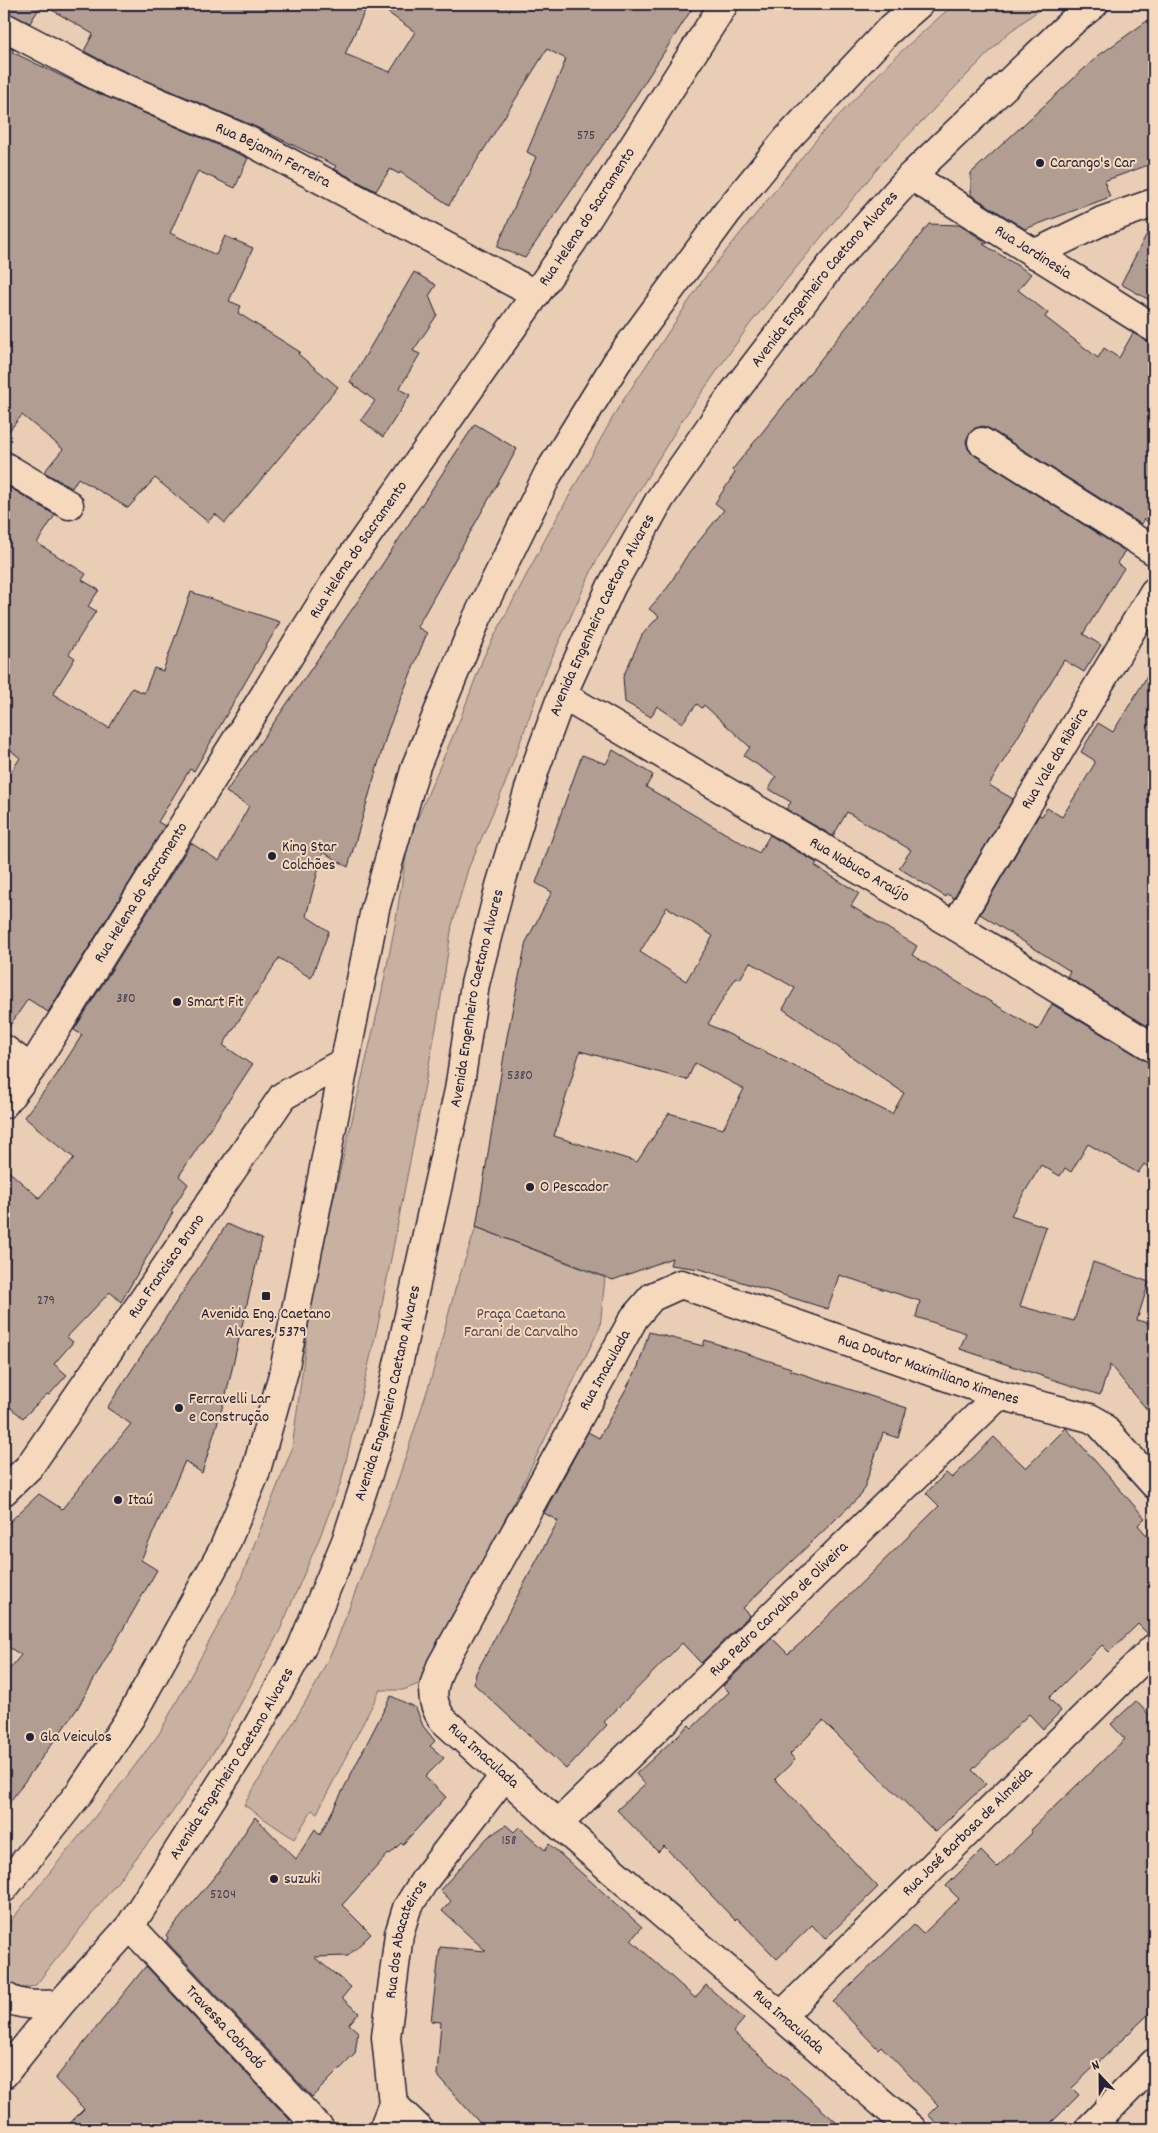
<svg xmlns="http://www.w3.org/2000/svg" width="1158" height="2133" font-family="Dekko,sans-serif">
<style>
.green{fill:#c8b1a0;stroke:#756a6e}
.building{fill:#b29d92;stroke:#22223b;fill-rule:evenodd}
.lines{fill:none;stroke-linecap:round;stroke-linejoin:round}
.minor-casing{stroke:#22223b;stroke-width:31}
.major-casing{stroke:#22223b;stroke-width:31}
.minor{stroke:#f6d8bc;stroke-width:28}
.major{stroke:#f6d8bc;stroke-width:28}
.poi-dot{fill:#22223b;stroke:#f6d8bc;stroke-width:2}
.labels{text-anchor:middle;dominant-baseline:central;stroke-width:4;stroke-linejoin:round;paint-order:stroke}
.number-label{font-size:14px;fill:#464151}
.street-label{font-size:16px;fill:#22223b;stroke:#f6d8bc}
.poi-label{font-size:16px;fill:#22223b;stroke:#f6d8bc;text-anchor:start}
.park-label{font-size:16px;fill:#4c4654;stroke:#f6d8bc}
</style>
<rect width="100%" height="100%" fill="#e9cdb4"/>
<filter id="ink" filterUnits="userSpaceOnUse"><feTurbulence type="fractalNoise" baseFrequency=".02" numOctaves="2"/><feDisplacementMap in="SourceGraphic" scale="10" xChannelSelector="R" yChannelSelector="G"/><feConvolveMatrix kernelMatrix="1 2 1 2 8 2 1 2 1" color-interpolation-filters="sRGB"/></filter>
<g filter="url(#ink)">
<path class="green" d="M954 4H1047L1008 33 887 157 750 324 681 422 597 559 547 668 503 789 468 869 452 925 437 1023 379 1320 341 1482 319 1539 280 1630 219 1744 171 1814 35 1986 12 1990 4 1980V1929L118 1788 159 1734 234 1596 292 1449 314 1282 380 1001 395 925 409 838 461 717 484 656 548 534 618 408 705 277 820 135 895 57Z
M476 1227 605 1278 600 1327 514 1502 419 1684 403 1690H380L317 1813 312 1810 294 1839 244 1805 315 1686 335 1645 397 1483 431 1379 455 1290Z"/>
<path class="building" d="M4 4H368L345 54 390 72 415 32 376 4H695L623 116 525 258 497 247 536 157 527 152 566 59 547 49 449 205 400 172 399 174 390 169 376 191 334 169 336 166 256 127 108 64 84 51 93 34 42 4 30 23 4 11Z
M1154 16V163L1104 181 1110 197 1025 229 971 195V173L1098 56Z
M4 45 14 50 12 52 95 92 248 158 235 188 198 171 170 233 216 255 225 236 253 248 229 301 241 306 238 313 300 352 298 354 338 387 225 523 215 514 208 522 155 478 128 508 78 478 72 488 44 472 63 449 22 415 4 437Z
M1154 220V310L1148 306 1151 301 1121 284Z
M929 224 959 225 988 243 983 244 1031 274 1018 290 1048 313 1045 317 1098 358 1104 348 1119 358 1133 333 1154 344V526L1144 519 1141 524 990 429 983 426 975 428 969 434 966 441 968 449 974 455 1125 551 1117 563 1124 568 1083 634 1101 645 1084 672 1064 660 989 785 1013 799 954 898 947 894 946 897 899 868 911 850 847 812 833 836 786 809 791 802 769 789 776 777 744 756 750 747 704 705 702 708 697 704 682 723 657 706 651 717 625 702 623 677 642 635 659 616 649 609 668 587 686 557 724 510 715 503 735 473 732 470Z
M414 272 436 285 429 296 437 315 413 351 420 354 399 389 410 395 383 437 361 420 375 401 350 382Z
M475 424 517 449 417 627 427 633 388 730 348 867 323 852 306 916 329 931 311 978 279 958 223 1045 252 1065 179 1176 188 1184 171 1211 173 1212 121 1302 110 1292 67 1337 73 1342 54 1364 67 1375 49 1395 47 1394 23 1418 4 1402V1167L39 1198 74 1158 24 1117 56 1076 82 1035 74 1030 191 843 219 861 249 806 226 792 362 595Z
M4 484 55 515 37 543 86 574 82 580 99 590 88 606 96 611 69 654 75 658 53 694 109 728 132 688 144 693 154 668 163 671 191 592 280 622 194 771 190 769 158 822 165 826 48 1012 28 999 4 1034V783L20 758 4 745Z
M1154 665V1030L1067 977 1070 971 980 914 1039 815 1042 816 1047 808 1062 817 1082 785 1095 763 1094 760 1081 752 1098 723 1113 732Z
M613 750 653 775 646 787 759 853 770 835 817 863 815 866 859 893 851 906 917 946 912 955 1038 1030 1052 1004 1146 1061 1154 1064V1171L1144 1164 1138 1173 1088 1144 1071 1172 1065 1168 1060 1176 1041 1165 1011 1215 1046 1227 1020 1306 1074 1321 1093 1262 1149 1282 1137 1320 1154 1325V1418L1110 1365 1100 1395 960 1349 966 1333 916 1317 920 1301 839 1275 828 1309 700 1269 670 1265 672 1258 613 1280 476 1227 507 1037 526 942 552 892 536 883 582 755 606 764ZM667 907 713 936 686 981 640 952ZM750 962 795 988 783 1009 904 1093 892 1114 708 1024 736 977 740 979ZM580 1051 687 1080 695 1063 744 1089 723 1129 669 1113 637 1162 554 1136Z
M227 1224 262 1239 226 1395 202 1473 185 1461 141 1560 157 1570 77 1709 4 1810V1676L21 1655 4 1644V1527L39 1494 62 1509 131 1424 107 1408Z
M649 1332 703 1346 705 1340 791 1368 790 1370 907 1408 898 1438 883 1433 862 1494 743 1608 750 1615 701 1663 682 1643 604 1722 607 1725 566 1769 474 1684 476 1673 558 1521 544 1513 588 1432 599 1438 638 1367Z
M1066 1428 1145 1518 1138 1525 1154 1544V1633L1148 1634 1138 1624 1109 1652 1102 1645 1049 1698 1061 1711 1043 1729 1029 1714 972 1770 986 1784 935 1832 823 1721 790 1754 795 1760 775 1779 878 1887 825 1939 812 1925 777 1959 737 1918 735 1920 664 1846 658 1852 617 1810 645 1784 636 1774 689 1725 692 1728 729 1692 723 1686 772 1638 788 1654 803 1641 939 1506 926 1493 946 1473 952 1478 994 1437 1026 1468Z
M391 1696 416 1708 423 1726 435 1741 430 1746 444 1758 425 1777 446 1797 403 1844 401 1843 390 1854 389 1853 342 1905 371 1934 348 1956 314 1957 351 1987 342 1998 359 2013 349 2024 358 2032 355 2054 312 2097 166 1941 168 1938 166 1935 220 1870 255 1817 296 1859 315 1829 320 1835Z
M1136 1701 1149 1715 1154 1710V2009L1072 2088 1079 2095 1045 2129H943L928 2115 938 2105 881 2046 878 2049 833 2002 914 1925 923 1934 959 1899 946 1886 981 1851 997 1867 1032 1833 1030 1830 1125 1739 1111 1724Z
M506 1825 514 1832 519 1827 545 1850 549 1844 642 1927 631 1940 695 1998 706 1985 744 2019 733 2032 844 2129H485L437 2075 441 2022 431 2021 440 1947 486 1951 442 1911 451 1901 440 1890 488 1837Z
M146 1966 290 2120 282 2129H64L84 2109 55 2079Z"/>
<g class="lines">
<defs>
<g id="minor">
<path id="s1" d="M4 27 101 78 249 141 535 294"/>
<path id="s2" d="M911 176 1154 328"/>
<path d="M1034 254 1102 221 1154 203"/>
<path d="M982 442 1154 551"/>
<path d="M4 466 69 505"/>
<path id="s3" d="M562 695 955 926 1154 1048"/>
<path id="s4" d="M955 926 1154 592"/>
<path d="M4 1049 31 1069"/>
<path id="s5" d="M4 1104 31 1069 342 571 573 241 724 4"/>
<path id="s6" d="M4 1491 29 1467 283 1096 344 1062"/>
<path id="s7" d="M558 1824 999 1395"/>
<path id="s8" d="M130 1926 320 2129"/>
<path id="s9" d="M781 2016 1154 1648"/>
<path d="M393 2104 419 2129"/>
<path id="s10" d="M383 2129 393 2104 386 2037 399 1934 407 1908 426 1878 505 1775"/>
<path id="s11" d="M912 2129 558 1824 442 1719C429 1698 432 1688 441 1666L634 1318 652 1297 681 1284 999 1395 1090 1418 1099 1423 1154 1484"/>
<path d="M1089 2129 1154 2063"/>
</g>
<g id="major">
<path d="M4 1888 80 1792 130 1718 223 1550 255 1474 284 1371 375 909 416 766 477 618 548 474 617 362 728 211 787 139 888 31 919 4"/>
<path d="M4 1996C20 2007 41 2005 60 2004"/>
<path id="s12" d="M4 2074 60 2004 130 1926 256 1729 301 1649 346 1541 386 1419 459 1090 475 984 500 886 535 769 562 695 611 587 660 499 732 395 832 264 911 176 1073 21 1094 4"/>
</g>
</defs>
<use href="#minor" class="minor-casing"/>
<use href="#major" class="major-casing"/>
<use href="#minor" class="minor"/>
<use href="#major" class="major"/>
</g>
</g>
<g class="poi-dot">
<circle cx="1040" cy="163" r="5"/>
<circle cx="272" cy="856" r="5"/>
<circle cx="177" cy="1002" r="5"/>
<circle cx="530" cy="1187" r="5"/>
<rect x="261" y="1291" width="10" height="10" rx="2.5"/>
<circle cx="179" cy="1408" r="5"/>
<circle cx="118" cy="1500" r="5"/>
<circle cx="30" cy="1737" r="5"/>
<circle cx="274" cy="1879" r="5"/>
</g>
<g class="labels">
<g class="number-label">
<text x="586" y="136">575</text>
<text x="126" y="999">380</text>
<text x="520" y="1076">5380</text>
<text x="46" y="1301">279</text>
<text x="509" y="1841">158</text>
<text x="223" y="1895">5204</text>
</g>
<g class="street-label">
<text stroke="none"><textPath href="#s1" startOffset="298">Rua Bejamin Ferreira</textPath></text>
<text stroke="none"><textPath href="#s5" startOffset="1062">Rua Helena do Sacramento</textPath></text>
<text stroke="none"><textPath href="#s2" startOffset="144">Rua Jardinesia</textPath></text>
<text stroke="none"><textPath href="#s12" startOffset="2006">Avenida Engenheiro Caetano Alvares</textPath></text>
<text stroke="none"><textPath href="#s5" startOffset="658">Rua Helena do Sacramento</textPath></text>
<text stroke="none"><textPath href="#s12" startOffset="1601">Avenida Engenheiro Caetano Alvares</textPath></text>
<text stroke="none"><textPath href="#s4" startOffset="195">Rua Vale da Ribeira</textPath></text>
<text stroke="none"><textPath href="#s3" startOffset="345">Rua Nabuco Araújo</textPath></text>
<text stroke="none"><textPath href="#s5" startOffset="252">Rua Helena do Sacramento</textPath></text>
<text stroke="none"><textPath href="#s12" startOffset="1196">Avenida Engenheiro Caetano Alvares</textPath></text>
<text stroke="none"><textPath href="#s6" startOffset="278">Rua Francisco Bruno</textPath></text>
<text stroke="none"><textPath href="#s11" startOffset="1399">Rua Doutor Maximiliano Ximenes</textPath></text>
<text stroke="none"><textPath href="#s11" startOffset="1018">Rua Imaculada</textPath></text>
<text stroke="none"><textPath href="#s12" startOffset="791">Avenida Engenheiro Caetano Alvares</textPath></text>
<text stroke="none"><textPath href="#s7" startOffset="308">Rua Pedro Carvalho de Oliveira</textPath></text>
<text transform="translate(483 1756) rotate(42)">Rua Imaculada</text>
<text stroke="none"><textPath href="#s12" startOffset="386">Avenida Engenheiro Caetano Alvares</textPath></text>
<text stroke="none"><textPath href="#s9" startOffset="262">Rua José Barbosa de Almeida</textPath></text>
<text stroke="none"><textPath href="#s10" startOffset="195">Rua dos Abacateiros</textPath></text>
<text transform="translate(788 2022) rotate(41)">Rua Imaculada</text>
<text stroke="none"><textPath href="#s8" startOffset="139">Travessa Cobrodó</textPath></text>
</g>
<g class="poi-label">
<text x="1050" y="163">Carango's Car</text>
<text x="282" y="847">King Star<tspan x="282" dy="18">Colchões</tspan></text>
<text x="187" y="1002">Smart Fit</text>
<text x="540" y="1187">O Pescador</text>
<text x="266" y="1314" text-anchor="middle">Avenida Eng. Caetano<tspan x="266" dy="18">Alvares, 5379</tspan></text>
<text x="189" y="1399">Ferravelli Lar<tspan x="189" dy="18">e Construção</tspan></text>
<text x="128" y="1500">Itaú</text>
<text x="40" y="1737">Gla Veiculos</text>
<text x="284" y="1879">suzuki</text>
</g>
<g class="park-label">
<text x="521" y="1314">Praça Caetana<tspan x="521" dy="18">Farani de Carvalho</tspan></text>
</g>
</g>
<rect width="1158" height="2133" fill="none" stroke="#f6d8bc" stroke-width="20"/>
<rect x="10" y="10" width="1138" height="2113" fill="none" stroke="#22223b" stroke-width="2" filter="url(#ink)"/>
<g transform="translate(1100 2076) rotate(338)" stroke="#f6d8bc" stroke-width="4" paint-order="stroke">
<path d="M0-4L9 19L0 12L-9 19Z" fill="#22223b"/>
<text y="-8" font-size="14" font-weight="bold" text-anchor="middle" fill="#22223b">N</text>
</g>
</svg>
